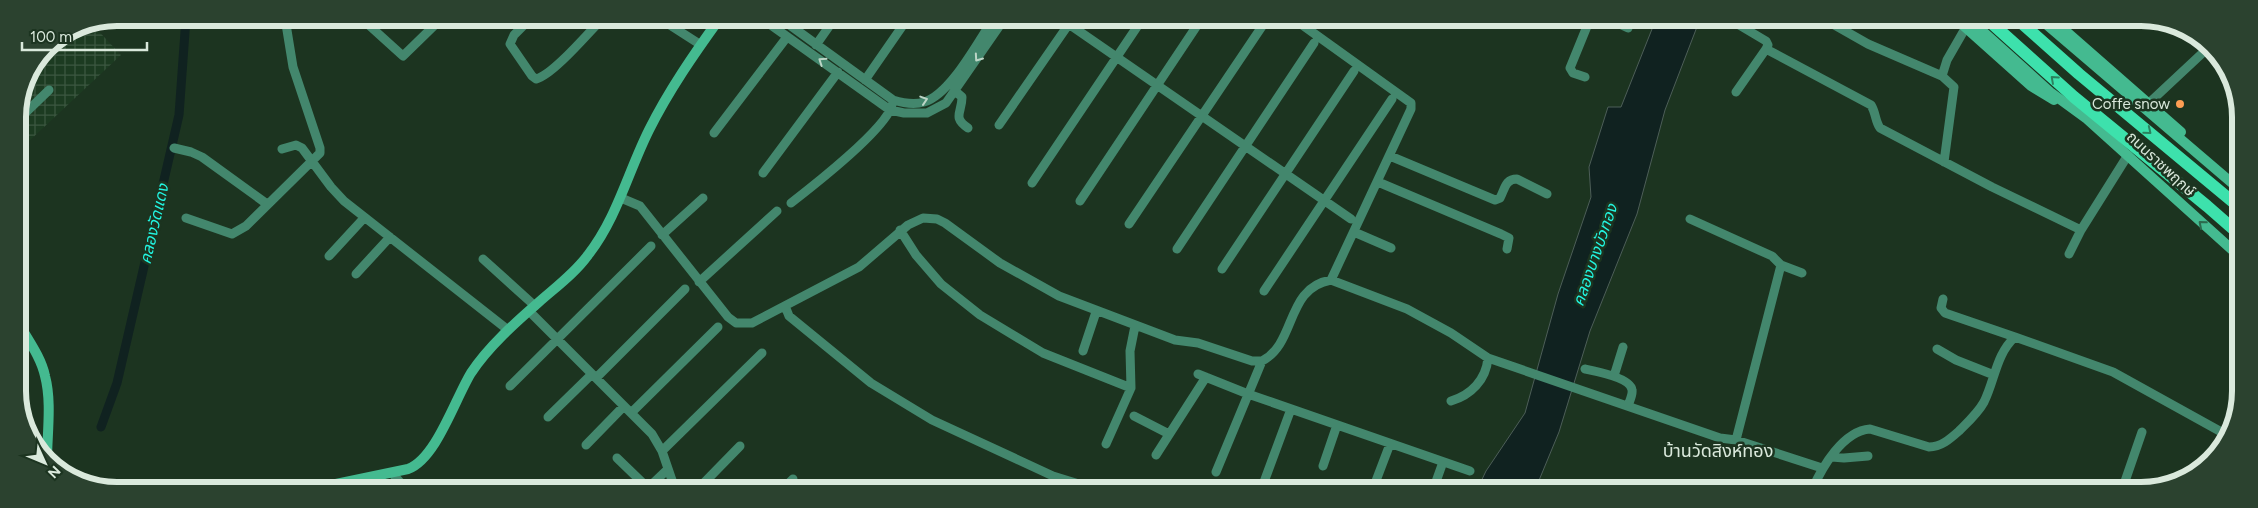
<svg xmlns="http://www.w3.org/2000/svg" width="2258" height="508" font-family="Figtree,'Noto Sans Thai',sans-serif">
<style>
.industrial{fill:url(#industrial-grid)}
.water{fill:#102220;stroke:#4d5e58}
.lines{fill:none;stroke-linecap:round;stroke-linejoin:round}
.canal{stroke:#102220;stroke-width:9}
.street{stroke:#43876d;stroke-width:9}
.secondary{stroke:#44ba90;stroke-width:10}
.primary{stroke:#3de1ac;stroke-width:12}
.oneway{stroke:#bcd5c6}
.oneway2{stroke:#2b825f}
.oneway3{stroke:#2c6a4d}
.poi-dot{fill:#fc9d53;stroke:#1c3420;stroke-width:2}
.labels{text-anchor:middle;dominant-baseline:central;stroke-width:5;stroke-linejoin:round;paint-order:stroke}
.poi-label{font-size:15px;fill:#dae9dc;stroke:#1c3420;text-anchor:end}
.street-label{font-size:15px;fill:#dae9dc;stroke:#1c3420}
.water-label{font-size:16px;font-style:italic;fill:#22f5e1;stroke:#1c3420}
.quarter-label{font-size:18px;fill:#dae9dc;stroke:#1c3420}
.rim{fill:none;stroke:#dae9dc;stroke-width:6}
</style>
<defs>
<pattern id="industrial-grid" width="8" height="8" patternUnits="userSpaceOnUse" patternTransform="scale(1.25)"><rect width="8" height="8" fill="#1c3b21"/><path d="M0 4h8M4 0v8" fill="none" stroke="#3c5741"/></pattern>
</defs>
<rect width="100%" height="100%" fill="#1c3420"/>
<path class="industrial" d="M91 23 121 55 28 142 18 134V111L25 79 49 45 79 25Z"/>
<path class="water" d="M1656 19H1700L1665 110 1637 214 1590 331 1559 432 1535 490H1477L1486 471 1525 413 1558 294 1591 197 1589 167 1608 107H1621Z"/>
<g class="lines">
<path class="canal" d="M101 427 117 383 179 115 186 18"/>
<path class="street" d="M361 18 403 56 442 18
M531 18 514 35 510 44 532 76 536 79C553 75 589 32 603 18
M659 18 701 45
M761 18 890 110 904 113H927L946 103 1005 18
M780 18 893 100C903 103 914 105 924 102 951 94 978 41 994 18
M1060 18 1351 219
M1294 19 1411 103V109L1331 280
M1609 19 1628 28
M1729 19 1766 41 1768 45 1766 49 1871 105C1876 113 1875 121 1880 128L1992 187 2081 230 2128 155
M1824 19 1868 44 1942 76
M816 45 835 18
M1585 77 1573 73 1570 68 1590 19
M865 80 908 18
M955 91 962 97C962 113 952 117 968 128
M1736 92 1766 49
M2149 103 2210 46
M18 120 49 90
M999 125 1073 18
M714 133 787 37
M174 148 191 152 202 157 267 204
M282 149 296 145 302 148 331 187 344 201 508 330
M1390 156 1495 200 1500 198C1505 189 1505 179 1517 179L1547 194
M1944 162 1954 87 1942 76 1947 60 1966 27
M763 173 838 72
M1378 182 1501 234 1509 238 1507 249
M1032 183 1143 18
M621 198 640 206 728 317 736 323H752L859 267 908 225 923 218 937 219 945 223 1000 263 1059 296 1175 340 1198 343 1252 361H1262C1297 343 1285 288 1331 280L1407 309 1451 333 1488 358 1720 438 1736 440 1822 468
M1080 201 1202 18
M791 203C813 186 886 129 892 105
M186 218 232 234 246 226 320 153V148L293 67 285 18
M1690 219 1772 256 1781 265 1736 440
M1129 224 1267 19
M900 230 916 255 941 284 980 315 1043 353 1131 388
M1354 232 1391 248
M662 235 703 198
M1177 249 1314 43
M2069 254 2081 230
M329 256 364 218
M483 259 535 306
M1781 265 1802 273
M1222 269 1354 71
M356 274 390 237
M699 282 777 211
M1264 291 1392 99
M1943 299 1941 308 1945 313 2015 337
M785 306 789 316 871 383 932 420 1053 476 1095 489
M529 311 652 434 662 451 675 489
M1937 349 1956 360 1994 375
M1083 351 1096 312
M1585 369C1595 371 1631 378 1632 390 1633 395 1629 402 1628 406
M1198 374 1248 394 1470 471
M1614 376 1623 347
M596 378 685 289
M510 386 651 246
M1451 401C1471 395 1486 380 1488 358
M631 413 718 327
M1134 416 1169 434
M548 417 592 374
M1106 444 1131 388 1130 351 1135 326
M586 445 624 406
M662 451 762 353
M1156 455 1206 377
M1832 457 1844 458 1868 456
M617 458 648 488
M1323 466 1337 425
M1216 472 1262 361
M392 473 406 489
M379 476 384 485 389 489
M1374 486 1390 444
M647 489 668 469
M698 489 740 446
M783 489 793 479
M1261 490 1291 409
M1433 490 1443 462
M1812 490C1822 467 1843 431 1870 429L1929 447C1941 447 1950 439 1959 431 1968 422 1978 413 1984 402 1995 380 1996 354 2015 337L2113 372 2225 434
M2122 490 2142 432"/>
<path class="secondary" d="M1956 19 2031 86 2054 100
M1969 19 2050 92 2087 119 2239 256
M2040 19 2239 189
M2052 19 2181 132
M18 148 24 159 18 175
M19 324C28 340 41 357 45 376 52 402 47 434 47 461
M312 489 408 469C436 459 455 399 471 373 488 347 516 322 539 302 556 287 575 273 588 255 617 218 628 172 649 130 669 90 694 54 720 18"/>
<path class="primary" d="M1987 19 2074 97 2207 206 2239 234
M2017 19 2079 74 2239 207"/>
</g>
<defs><path id="oneway-chevron" d="M-2-3.5L2.5 0L-2 3.5" fill="none" stroke-width="1.6" stroke-linecap="round" stroke-linejoin="round" transform="scale(1.25)"/></defs>
<g class="oneway">
<use href="#oneway-chevron" transform="translate(978 58) rotate(125)"/>
<use href="#oneway-chevron" transform="translate(822 61) rotate(-146)"/>
<use href="#oneway-chevron" transform="translate(924 100) rotate(-18)"/>
</g>
<g class="oneway2">
<use href="#oneway-chevron" transform="translate(2054 79) rotate(-138)"/>
<use href="#oneway-chevron" transform="translate(2148 131) rotate(39)"/>
</g>
<use class="oneway3" href="#oneway-chevron" transform="translate(2202 224) rotate(-139)"/>
<circle class="poi-dot" cx="2180" cy="104" r="5"/>
<g class="labels">
<g class="poi-label">
<text x="2170" y="104">Coffe snow</text>
</g>
<g class="street-label">
<text transform="translate(2161 164) rotate(43)">ถนนราชพฤกษ์</text>
</g>
<g class="water-label">
<text transform="translate(154 224) rotate(-77)">คลองวัดแดง</text>
<text transform="translate(1595 255) rotate(-71)">คลองบางบัวทอง</text>
</g>
<g class="quarter-label">
<text x="1718" y="451">บ้านวัดสิงห์ทอง</text>
</g>
</g>
<path d="M0 0H2258V508H0ZM117 26H2141A91 91 0 0 1 2232 117V391A91 91 0 0 1 2141 482H117A91 91 0 0 1 26 391V117A91 91 0 0 1 117 26Z" fill="#2b422f" fill-rule="evenodd"/>
<path class="rim" d="M117 26H2141A91 91 0 0 1 2232 117V391A91 91 0 0 1 2141 482H117A91 91 0 0 1 26 391V117A91 91 0 0 1 117 26Z"/>
<g transform="translate(45 463) rotate(134)" stroke="#1c3420" stroke-width="4" paint-order="stroke">
<path d="M0-4L9 19L0 12L-9 19Z" fill="#dae9dc"/>
<text y="-8" font-size="14" font-weight="bold" text-anchor="middle" fill="#dae9dc">N</text>
</g>
<path d="M22 42v8h125v-8" fill="none" stroke="#dae9dc" stroke-width="2.5"/>
<text x="30" y="42" font-size="15" fill="#dae9dc" stroke="#1c3420" stroke-width="4" paint-order="stroke">100 m</text>
</svg>
